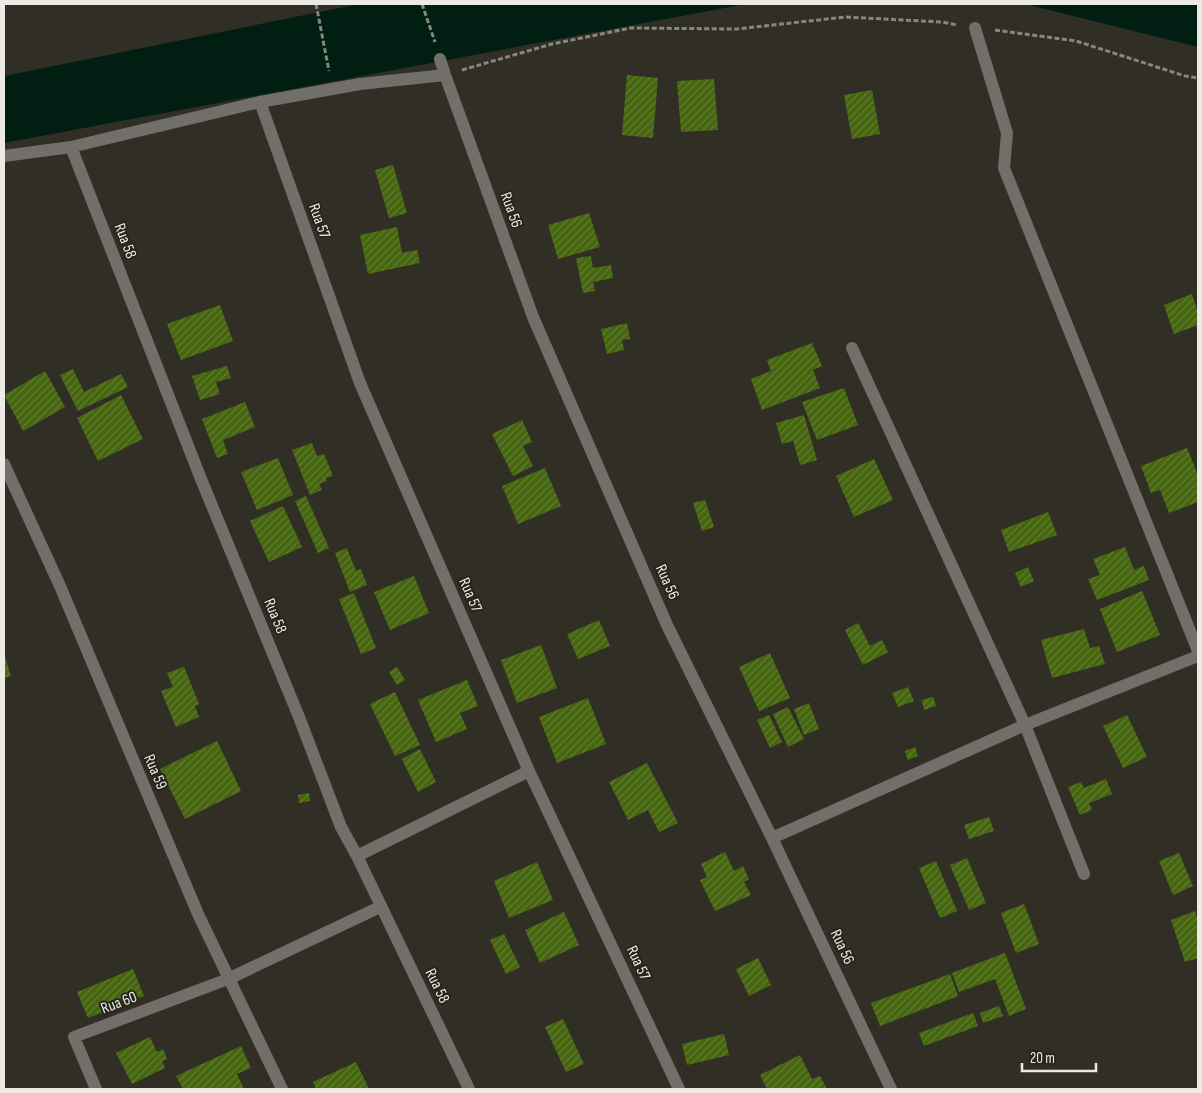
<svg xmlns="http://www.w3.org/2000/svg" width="1202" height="1093" font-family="'Sofia Sans Condensed',sans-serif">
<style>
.water{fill:#001f12}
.building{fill:url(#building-hatch)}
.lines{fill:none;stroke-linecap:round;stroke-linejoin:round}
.path{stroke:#88877f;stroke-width:3;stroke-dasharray:5 2.5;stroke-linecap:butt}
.minor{stroke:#726e6a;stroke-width:12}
.labels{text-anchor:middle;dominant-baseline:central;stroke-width:4;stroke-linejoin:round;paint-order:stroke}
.street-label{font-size:16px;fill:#ebeae4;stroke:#27251c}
</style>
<defs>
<pattern id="building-hatch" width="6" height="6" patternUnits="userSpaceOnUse" patternTransform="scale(1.25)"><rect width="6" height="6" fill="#45660f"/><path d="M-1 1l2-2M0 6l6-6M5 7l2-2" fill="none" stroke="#607c32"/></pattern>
</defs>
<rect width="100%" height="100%" fill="#312f25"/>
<path class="water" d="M359 4H746L4 143V76Z
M1025 4H1198V47Z"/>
<path class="building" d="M627 75 658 78 653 138 622 135Z
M714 79 718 130 681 132 677 81Z
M872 90 880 134 852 139 844 95Z
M393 165 407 213 389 218 375 170Z
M589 213 600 247 558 259 548 225Z
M397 227 402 253 417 250 420 263 368 274 360 235Z
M591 256 593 268 611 265 613 278 593 282 595 291 583 293 576 258Z
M1192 294 1198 313V325L1174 334 1164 305Z
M220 305 233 341 181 360 167 324Z
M627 323 630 339 622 340 624 350 607 354 601 329Z
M812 343 822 366 813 370 820 388 762 410 751 379 771 371 767 360Z
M227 366 231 378 216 382 220 394 200 400 192 376Z
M73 369 84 392 121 374 128 387 78 411 60 375Z
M45 371 65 407 23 431 4 395Z
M844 388 858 425 817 440 802 402Z
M121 395 143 439 98 461 77 418Z
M245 402 255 427 223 440 228 454 217 458 202 419Z
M804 415 817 460 800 465 793 441 782 444 776 423Z
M522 420 532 442 523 446 533 466 513 476 492 434Z
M312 443 317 456 324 454 333 476 326 478 327 481 319 484 322 490 310 495 292 450Z
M1187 448 1198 475V502L1169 513 1160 490 1151 493 1141 466Z
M278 458 293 495 257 510 241 472Z
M874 459 893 500 854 517 836 476Z
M545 468 561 506 518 524 502 486Z
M306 496 329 548 318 553 295 501Z
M705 500 714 527 702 531 693 503Z
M283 506 302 547 269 562 250 521Z
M1048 512 1057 535 1009 552 1001 530Z
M1125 547 1134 570 1144 566 1149 580 1097 600 1088 579 1100 575 1093 559Z
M347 548 356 571 361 569 367 585 350 592 335 553Z
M1028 567 1034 581 1021 587 1015 573Z
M414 576 429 613 390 630 374 592Z
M1142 591 1160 635 1117 652 1100 609Z
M354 593 376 648 361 654 339 599Z
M599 620 610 646 578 659 567 634Z
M858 623 870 646 882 640 888 652 863 665 845 630Z
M1084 629 1090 648 1099 646 1105 664 1052 678 1041 640Z
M541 645 557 688 517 703 501 660Z
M4 653 11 676 4 678Z
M770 653 790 698 759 711 739 667Z
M184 667 199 704 195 706 199 717 176 727 161 691 173 687 167 673Z
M397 667 405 680 397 685 389 672Z
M467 680 478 706 460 713 467 729 436 742 418 700Z
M908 687 914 701 898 707 892 693Z
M395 692 420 745 395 756 370 704Z
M933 697 936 706 924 710 922 700Z
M588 698 606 744 557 763 539 717Z
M809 703 819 729 804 735 794 709Z
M788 707 804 739 788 747 773 714Z
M769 715 782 742 770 748 757 720Z
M1127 715 1147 757 1123 768 1103 726Z
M217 741 241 791 185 819 160 769Z
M915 747 918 756 908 760 905 751Z
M420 749 436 782 418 792 402 759Z
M647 763 678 823 659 832 648 810 628 820 609 782Z
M1106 779 1112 794 1089 803 1092 810 1080 815 1068 787 1081 782 1084 788Z
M309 793 310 801 299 803 298 795Z
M989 817 994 831 969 839 964 825Z
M725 852 734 871 743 866 749 879 744 882 751 895 715 911 700 880 707 877 701 864Z
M1179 853 1193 886 1173 895 1159 861Z
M967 858 986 903 969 910 950 865Z
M936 861 957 911 940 918 919 868Z
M537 862 553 900 509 918 494 881Z
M1024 904 1039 944 1016 953 1001 913Z
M1195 911 1198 921V958L1185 962 1171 920Z
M564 912 579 945 540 963 525 930Z
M504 934 520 967 506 974 490 940Z
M1005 953 1026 1009 1009 1016 995 979 959 992 952 973Z
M758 958 771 985 749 996 736 969Z
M133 969 144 996 88 1018 77 992Z
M950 974 958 996 880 1026 871 1003Z
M999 1006 1003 1016 983 1023 980 1013Z
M973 1013 978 1026 924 1046 919 1033Z
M563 1019 584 1064 566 1072 545 1027Z
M724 1034 729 1055 687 1065 682 1044Z
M150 1037 157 1052 163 1049 167 1059 162 1061 165 1068 132 1084 116 1053Z
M241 1046 251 1068 237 1074 244 1089H183L176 1076Z
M800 1055 812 1079 820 1076 827 1089H767L760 1075Z
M356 1062 369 1089H316L313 1082Z"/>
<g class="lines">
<path class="path" d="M316 4 329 71
M422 4 435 42
M995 30 1076 41 1185 76 1198 78
M462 70 552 44 631 28 737 29 845 17 942 22 957 25"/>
<path class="minor" d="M975 28 1007 133 1004 168 1198 651
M440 59 445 75 533 317 667 625 772 838 891 1089
M260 102 360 383 529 771 679 1089
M71 147 201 479 299 717 341 827 357 856 469 1089
M4 156 71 147 260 102 360 84 445 75
M852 348 1025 725 1084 874
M4 464 60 586 198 914 282 1089
M772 838 1025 725 1198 656
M357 856 529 771
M96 1089 74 1037 228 979 380 907"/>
</g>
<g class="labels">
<g class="street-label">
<text transform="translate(511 210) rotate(70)">Rua 56</text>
<text transform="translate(319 221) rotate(70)">Rua 57</text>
<text transform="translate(125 241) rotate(69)">Rua 58</text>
<text transform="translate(667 582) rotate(66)">Rua 56</text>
<text transform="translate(470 595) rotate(66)">Rua 57</text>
<text transform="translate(275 616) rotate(68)">Rua 58</text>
<text transform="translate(155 772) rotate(67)">Rua 59</text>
<text transform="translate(842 947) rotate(65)">Rua 56</text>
<text transform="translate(638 963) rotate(65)">Rua 57</text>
<text transform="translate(437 986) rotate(64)">Rua 58</text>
<text transform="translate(119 1003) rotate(-21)">Rua 60</text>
</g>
</g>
<rect width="1202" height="1093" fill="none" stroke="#ebeae4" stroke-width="10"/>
<path d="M1022 1063v8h74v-8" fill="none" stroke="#ebeae4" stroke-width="2.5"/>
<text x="1030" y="1063" font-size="15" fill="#ebeae4" stroke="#27251c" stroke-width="4" paint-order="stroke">20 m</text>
</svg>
